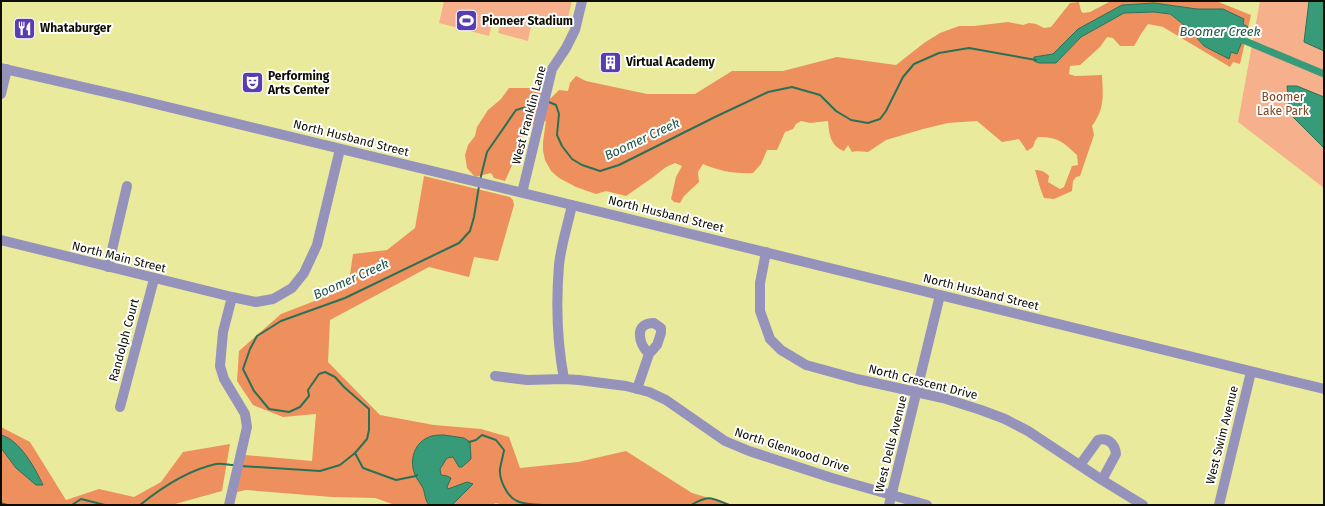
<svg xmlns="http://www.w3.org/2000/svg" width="1325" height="506" font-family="'Fira Sans',sans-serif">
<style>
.green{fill:#f6b08c}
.forest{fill:#ed905e;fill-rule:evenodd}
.water{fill:#379b7a;stroke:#2b7055}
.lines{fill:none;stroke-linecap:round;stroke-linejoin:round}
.stream{stroke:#2b7055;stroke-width:2}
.canal{stroke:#379b7a;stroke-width:7}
.minor{stroke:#9592bb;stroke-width:10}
.labels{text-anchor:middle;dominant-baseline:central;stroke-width:4;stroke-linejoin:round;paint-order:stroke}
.poi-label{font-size:12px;font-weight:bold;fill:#0e0d00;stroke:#fff;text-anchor:start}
.park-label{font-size:12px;fill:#824522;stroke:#fff}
.street-label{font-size:12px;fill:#0e0d00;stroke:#fff}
.water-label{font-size:13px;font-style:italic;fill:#1f5543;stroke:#fff}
</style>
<rect width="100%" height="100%" fill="#eaea9d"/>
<path class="green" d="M444 1H572L566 26 533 18 528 41 498 33 501 22 493 20 489 36 439 23Z
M1260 1H1324V188L1238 122Z"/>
<path class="forest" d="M1111 1H1216L1251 15 1240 64 1233 62 1230 67 1163 27 1148 24 1141 34 1134 46H1120L1113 38 1107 37 1100 47 1080 65 1070 66 1069 74 1075 76 1102 75C1103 96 1105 108 1092 126L1094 135 1080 176 1076 177 1073 181 1072 191 1054 199 1044 198C1040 189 1038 180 1035 170 1042 170 1045 172 1049 176L1048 182 1060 189 1064 187 1072 166 1078 165 1077 155C1063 142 1058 137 1038 137L1035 141 1033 147 1027 151 1019 139 1002 142 977 121 948 123 923 129 886 140 868 152 857 151 852 152 848 145 844 151C830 146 829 133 828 121L810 123 801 121 796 124 793 129 785 132 777 150H767L761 164 753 173C735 174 719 171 703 164L698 172 699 182 684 196 680 203 674 202 671 199 676 177 682 166 675 163 666 167 652 178 626 196 606 191 596 194 576 187 559 178 551 171 545 160 543 151V142L546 121 528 126 523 132 514 161 505 181 494 178 491 173 475 177 467 168 465 155 468 145 475 136 477 127 488 110 501 99 509 88H537L543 97 550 99 559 90 568 91 570 83 576 76 586 81 647 94H695L732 71H783L837 57 896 65 924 43 940 33 959 26H974L1008 22 1023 25 1029 23 1036 24 1044 28 1051 27 1070 3 1079 2 1081 11 1083 13 1090 12ZM1154 3 1197 9H1213L1244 19 1242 24 1248 27 1237 54 1231 52 1229 58 1204 46 1188 28 1169 14 1154 12 1124 13 1081 37 1056 63 1034 57 1053 54 1122 5Z
M424 176 510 197 513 200 514 205 498 261 474 257 469 277 429 267 330 320 328 362 380 415 434 425 481 429 509 437 520 468 578 462 626 451 692 493 733 505H503L496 503 491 505H395L375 498 332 497 246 490 237 492 245 455 312 461 316 414 283 417 253 405 237 381 239 351 281 314 348 288 353 254 387 250 415 228Z
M1 427 30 442 66 500 99 489 134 497 161 482 183 452 230 444 222 491 175 504 174 505H1Z"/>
<path class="water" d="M1309 1H1324V51L1304 42Z
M1154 3 1197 9H1223L1244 19 1243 24 1248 27 1237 54 1231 52 1229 59 1204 46 1188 28 1170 14 1154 12 1124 13 1081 37 1056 63H1039L1034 61V57L1053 54 1078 29 1122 5Z
M1287 86H1297L1324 97V148L1290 114Z
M1 435C20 440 35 468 43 485H36L16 468 1 448Z
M444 435 464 438 470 442 471 459 462 467H459L453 457 447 458 440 469 441 475 447 476 451 478 447 487 448 489 467 482 473 484 452 505H429C425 500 425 494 423 488 421 484 418 481 416 477 408 461 414 441 432 436 436 435 440 435 444 435Z"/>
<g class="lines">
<path class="stream" d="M547 102H549L556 105 559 114 557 135 562 146 572 159 582 165 600 171 619 165 715 117 768 92 792 87 820 95 836 111 851 120 868 123 880 119 886 111 903 77 914 64 939 53 969 48 1036 60
M480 180 487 152 516 110 541 103
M469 442 476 440 482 435 496 440 504 450C503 456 501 463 500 469 499 479 507 497 517 501 525 505 534 504 542 505
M355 453 363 468 396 480 416 476 417 475
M241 466 320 471 340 465 355 453 367 439 369 430V409L344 387 335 377 325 372 319 374 308 390 309 396 300 407 289 412 269 409 254 391 243 369 250 349 257 336 281 321 345 298 459 243 470 231 474 217 479 186
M1 503 7 505
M72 505 81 499 105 505
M140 505C161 488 188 470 216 464 222 463 229 465 234 465
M691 505C709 495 710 497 729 505"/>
<path class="canal" d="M1243 40 1324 74"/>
<path class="minor" d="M1 68 131 98 572 205 1324 389
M1 94 7 69
M522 193 552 69 566 48 575 30 582 1
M1 240 232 297 256 302 273 299 292 288 304 273 317 245 340 149
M766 252 760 283V311L770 339 781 350 806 365 857 379 943 398 981 410 1005 419 1028 431 1102 480 1143 505
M108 267 127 186
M495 376 527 380 564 379 579 380 626 386 649 392 666 400 725 441 749 451 832 478 927 505
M564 379C557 342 556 302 559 265 561 245 568 224 572 205
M637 389 649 354 657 345 661 333V328L654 323C633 323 639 344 649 354
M120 407 154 279
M1080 465 1098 440C1108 437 1115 444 1116 454L1102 480
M229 505 247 427 245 414 224 379 220 366 223 332 232 297
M889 505 940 295
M1219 505 1251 372"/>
</g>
<defs>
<symbol id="stadium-square" viewBox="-11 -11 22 22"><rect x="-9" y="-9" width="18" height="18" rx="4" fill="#583cb4" stroke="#fff"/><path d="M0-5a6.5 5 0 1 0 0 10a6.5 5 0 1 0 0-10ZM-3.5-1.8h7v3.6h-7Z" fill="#fff"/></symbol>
<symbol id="restaurant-square" viewBox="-11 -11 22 22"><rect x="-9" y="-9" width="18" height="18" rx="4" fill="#583cb4" stroke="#fff"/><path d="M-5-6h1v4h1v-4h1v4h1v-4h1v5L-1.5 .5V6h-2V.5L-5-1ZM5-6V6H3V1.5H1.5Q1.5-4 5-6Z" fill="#fff"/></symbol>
<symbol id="building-square" viewBox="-11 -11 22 22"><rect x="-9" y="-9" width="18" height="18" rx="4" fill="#583cb4" stroke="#fff"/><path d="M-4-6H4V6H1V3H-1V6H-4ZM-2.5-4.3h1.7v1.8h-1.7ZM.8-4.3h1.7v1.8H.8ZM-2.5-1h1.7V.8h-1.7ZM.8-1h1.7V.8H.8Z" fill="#fff"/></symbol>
<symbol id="theatre-square" viewBox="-11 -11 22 22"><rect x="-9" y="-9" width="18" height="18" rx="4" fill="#583cb4" stroke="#fff"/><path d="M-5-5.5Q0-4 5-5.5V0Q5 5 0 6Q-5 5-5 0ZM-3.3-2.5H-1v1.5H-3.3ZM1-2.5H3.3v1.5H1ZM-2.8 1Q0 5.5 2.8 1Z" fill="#fff"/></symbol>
</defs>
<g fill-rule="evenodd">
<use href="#stadium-square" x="454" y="8" width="25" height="25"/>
<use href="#restaurant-square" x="12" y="16" width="25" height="25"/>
<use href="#building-square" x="598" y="50" width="25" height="25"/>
<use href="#theatre-square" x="240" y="70" width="25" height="25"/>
</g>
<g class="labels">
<g class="poi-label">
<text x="482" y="21">Pioneer Stadium</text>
<text x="40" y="28">Whataburger</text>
<text x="626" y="62">Virtual Academy</text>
<text x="268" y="76">Performing<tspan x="268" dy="14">Arts Center</tspan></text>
</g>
<g class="park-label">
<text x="1283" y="97">Boomer<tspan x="1283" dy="14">Lake Park</tspan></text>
</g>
<g class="street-label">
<text transform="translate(529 115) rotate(-75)">West Franklin Lane</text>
<text transform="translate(351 138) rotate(14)">North Husband Street</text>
<text transform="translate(666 214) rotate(14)">North Husband Street</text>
<text transform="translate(119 257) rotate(14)">North Main Street</text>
<text transform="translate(981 292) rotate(14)">North Husband Street</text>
<text transform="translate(124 340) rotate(-75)">Randolph Court</text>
<text transform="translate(923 382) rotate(14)">North Crescent Drive</text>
<text transform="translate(1222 435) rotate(-76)">West Swim Avenue</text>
<text transform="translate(891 444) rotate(-76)">West Dells Avenue</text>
<text transform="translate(792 450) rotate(18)">North Glenwood Drive</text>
</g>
<g class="water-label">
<text x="1220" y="31">Boomer Creek</text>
<text transform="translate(642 139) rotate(-25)">Boomer Creek</text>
<text transform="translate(351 279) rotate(-24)">Boomer Creek</text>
</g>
</g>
<rect width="1325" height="506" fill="none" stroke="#0e0d00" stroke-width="4"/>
</svg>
